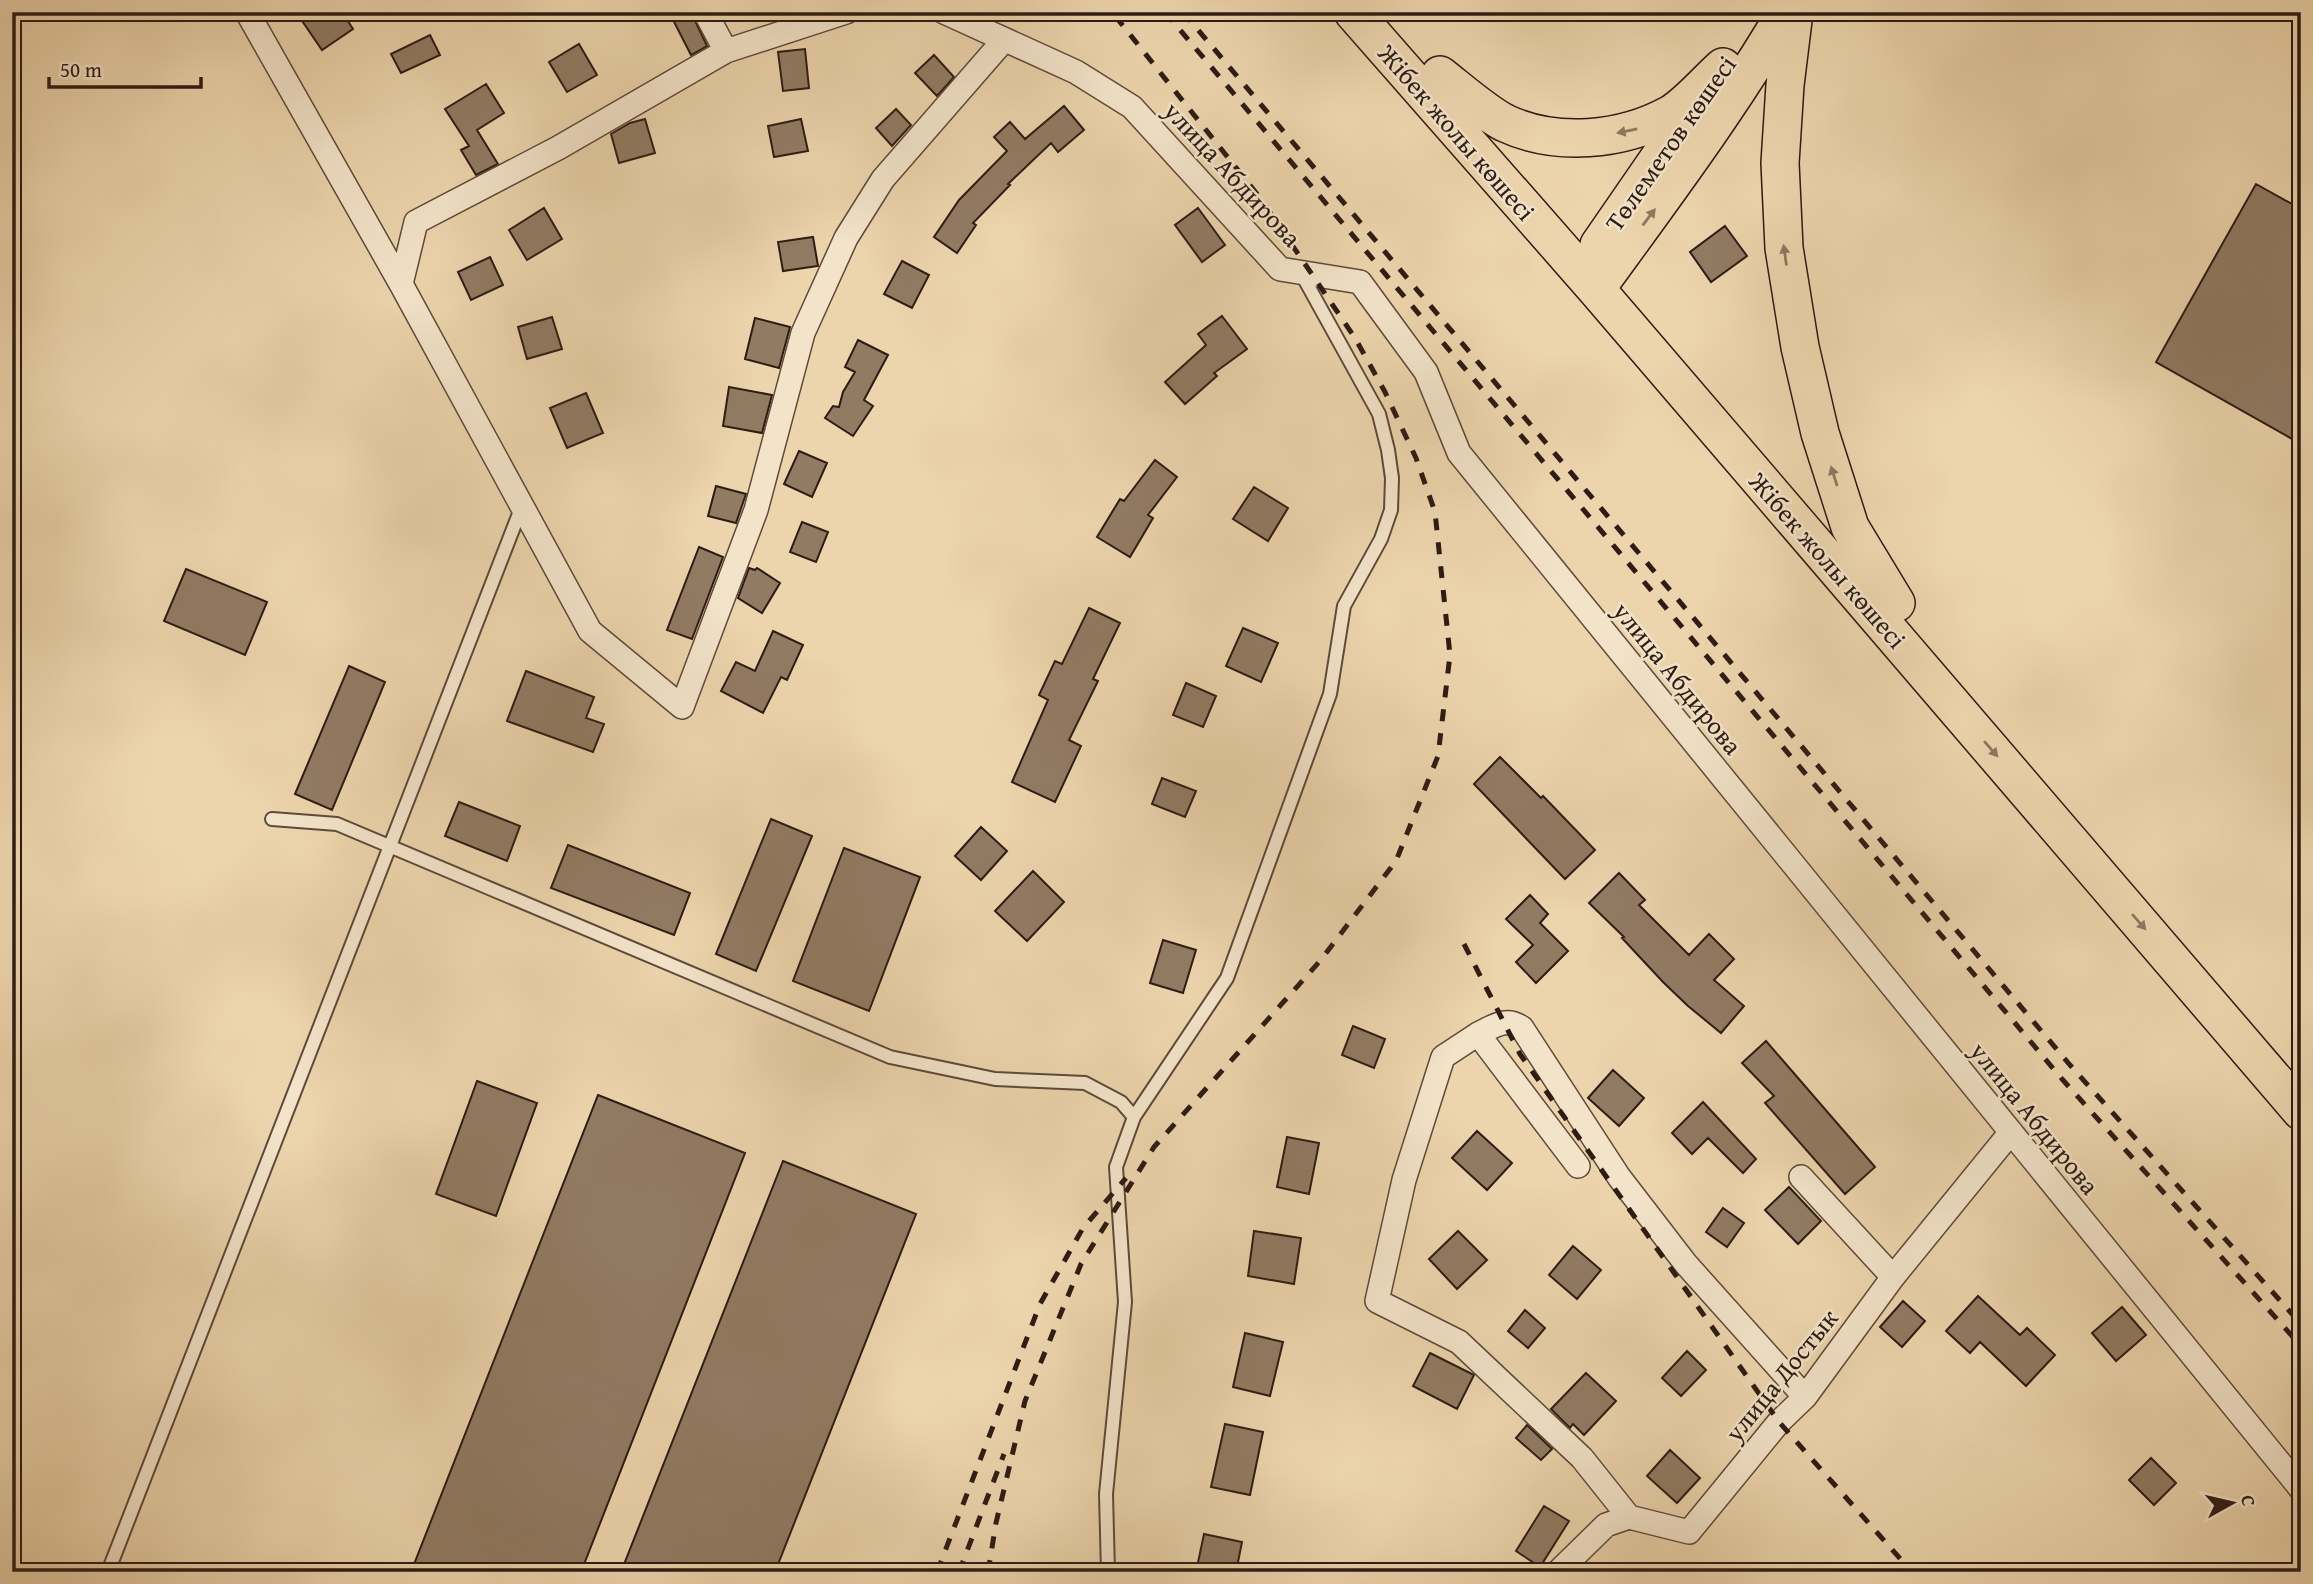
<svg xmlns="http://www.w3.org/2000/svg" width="2313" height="1584" font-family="'Gentium Book Plus',serif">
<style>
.building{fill:#917b63;stroke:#2e1b14;stroke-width:2}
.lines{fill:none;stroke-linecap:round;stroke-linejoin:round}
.service-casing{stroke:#5e493a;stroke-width:16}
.minor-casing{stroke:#5e493a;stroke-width:26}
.primary-casing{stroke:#2e1b14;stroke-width:40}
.service{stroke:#f3e3c9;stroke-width:12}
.minor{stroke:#f3e3c9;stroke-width:23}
.primary{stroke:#ecd4ac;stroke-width:37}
.rail{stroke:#2e1b14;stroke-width:5;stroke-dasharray:12 12;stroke-linecap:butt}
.oneway{fill:#8d7860}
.labels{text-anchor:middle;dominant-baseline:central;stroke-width:5;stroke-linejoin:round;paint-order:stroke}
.street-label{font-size:26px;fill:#2e1b14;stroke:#f3e3c9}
</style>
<rect width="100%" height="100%" fill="#ecd4ac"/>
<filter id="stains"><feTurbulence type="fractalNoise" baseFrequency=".00286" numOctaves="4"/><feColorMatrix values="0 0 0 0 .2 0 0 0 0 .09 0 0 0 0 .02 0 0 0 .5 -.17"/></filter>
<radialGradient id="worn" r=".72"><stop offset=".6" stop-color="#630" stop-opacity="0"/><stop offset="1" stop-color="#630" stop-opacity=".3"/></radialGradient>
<path class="building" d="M296 12H342L353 29 322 50Z
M669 12H691L707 46 691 55Z
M430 35 440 55 401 73 391 54Z
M579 44 597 75 567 92 549 62Z
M805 49 809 88 783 91 778 52Z
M934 55 954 77 937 96 915 73Z
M486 84 504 113 477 130 498 164 476 175 461 150 469 146 445 109Z
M1064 106 1084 130 1058 152 1051 143 1008 184 1010 185 973 223 976 225 957 253 934 237 959 200 1007 151 994 137 1010 122 1025 139Z
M896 109 911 125 892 146 876 128Z
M645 119 655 153 619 163 611 134 630 123Z
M801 119 808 151 774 157 768 126Z
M2256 184 2301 209V444L2156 362Z
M544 208 562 239 527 260 509 230Z
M1198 208 1225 245 1202 262 1175 225Z
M1725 226 1747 256 1711 282 1690 252Z
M813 237 818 266 783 271 778 242Z
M490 257 503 285 471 300 458 272Z
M902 261 929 275 912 308 884 294Z
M1222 316 1247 349 1214 373 1217 376 1185 404 1165 382 1206 345 1198 334Z
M552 317 562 349 527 359 518 327Z
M755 318 790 327 779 368 745 359Z
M858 340 888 355 864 400 873 406 853 436 825 418 833 406 839 407 843 392 855 372 845 367Z
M729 387 772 395 762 433 723 426Z
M586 393 603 433 567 448 550 408Z
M799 451 827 463 812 497 784 484Z
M1155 460 1177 477 1148 515 1153 518 1130 557 1097 537 1120 499 1124 501Z
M716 486 746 494 736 523 708 516Z
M1254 487 1288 508 1268 541 1233 519Z
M802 522 828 532 816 562 790 552Z
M699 547 723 557 692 639 667 630Z
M749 568 755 570 757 568 780 583 762 613 738 598Z
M186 569 267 602 245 655 164 621Z
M1089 608 1120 623 1093 679 1098 681 1069 740 1081 746 1055 802 1012 782 1048 700 1039 695 1055 661 1062 664Z
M1243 628 1278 643 1261 682 1226 666Z
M773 631 803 645 787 680 781 677 763 713 721 691 736 662 755 671Z
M349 666 385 682 332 810 295 794Z
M526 671 594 697 586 718 604 724 593 752 507 721Z
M1186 683 1216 696 1203 727 1173 715Z
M1500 757 1541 798 1543 796 1595 850 1565 879 1474 784Z
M1162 778 1196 791 1185 817 1152 804Z
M459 802 520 826 507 861 445 836Z
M771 819 812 836 756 971 716 954Z
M981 827 1007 851 981 880 955 856Z
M568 845 690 893 674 935 551 888Z
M844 848 920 877 869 1011 793 981Z
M1033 871 1064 902 1027 941 995 911Z
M1619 873 1645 900 1639 905 1689 955 1709 934 1734 959 1714 980 1744 1006 1721 1033 1688 1006 1663 982 1622 938 1624 937 1589 903Z
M1530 895 1548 914 1540 923 1568 951 1536 983 1516 962 1533 945 1506 919Z
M1163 940 1196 950 1183 993 1150 983Z
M1353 1026 1385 1039 1374 1068 1342 1055Z
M1766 1041 1875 1167 1845 1194 1765 1103 1774 1096 1742 1063Z
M1613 1070 1644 1098 1619 1126 1588 1098Z
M477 1081 537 1103 496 1216 436 1194Z
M598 1095 745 1153 581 1572H411Z
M1703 1102 1756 1159 1743 1173 1708 1138 1692 1154 1672 1133Z
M1477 1131 1512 1163 1487 1190 1452 1158Z
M1287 1137 1319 1143 1309 1194 1277 1187Z
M783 1161 916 1214 775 1572H621Z
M1789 1187 1821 1221 1798 1244 1765 1210Z
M1723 1208 1744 1223 1727 1247 1706 1232Z
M1254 1231 1301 1238 1294 1284 1248 1276Z
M1458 1231 1487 1260 1457 1289 1429 1259Z
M1573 1246 1601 1270 1577 1299 1549 1275Z
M1978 1296 2020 1335 2027 1328 2055 1355 2026 1386 1980 1342 1970 1353 1946 1331Z
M1903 1301 1925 1321 1902 1347 1880 1327Z
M2122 1307 2146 1335 2116 1361 2092 1333Z
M1525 1310 1545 1328 1528 1348 1508 1331Z
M1245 1333 1283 1342 1270 1396 1233 1387Z
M1687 1351 1706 1370 1681 1396 1662 1378Z
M1430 1353 1474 1375 1457 1409 1413 1386Z
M1586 1373 1616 1401 1584 1435 1573 1424 1570 1428 1551 1409Z
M1225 1424 1263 1432 1250 1495 1211 1487Z
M1527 1425 1552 1449 1541 1460 1516 1438Z
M1670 1450 1700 1478 1677 1503 1647 1476Z
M2151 1458 2176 1483 2154 1505 2129 1480Z
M1544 1506 1569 1521 1540 1567 1516 1551Z
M1204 1534 1242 1542 1236 1572H1196Z"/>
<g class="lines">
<defs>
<path id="service" d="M272 819 337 824 890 1057 995 1079 1085 1083 1121 1102 1134 1117
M108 1572 522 506
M1108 1572 1106 1494 1125 1302 1116 1167 1134 1117 1227 978 1330 694 1344 606 1381 539 1391 510 1392 478 1388 450 1379 414 1301 273"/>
<path id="minor" d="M247 12 401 284
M705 12 726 51
M846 12 726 51 558 148 416 222 401 284 590 631 682 707 756 510 803 333 846 238 883 179 1004 40
M944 12 1076 72 1132 107 1280 269 1360 282 1426 372 1459 453 2301 1489
M1478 1034C1493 1027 1506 1016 1522 1028L1619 1177 1686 1264 1805 1397
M1578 1166 1478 1034 1443 1057 1404 1180 1377 1301 1459 1342 1582 1458 1629 1517
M1801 1177 1893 1277
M1558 1572 1606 1525 1629 1517 1689 1532 1779 1422 1805 1397 1893 1277 2011 1132"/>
<path id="primary" d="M1353 12 1596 289 2301 1111
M1794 12 1785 85 1780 163 1784 248 1800 347 1820 433 1850 527 1896 603
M1440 75C1458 89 1485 113 1505 123 1556 147 1622 141 1671 114 1689 103 1706 82 1723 67
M1599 245 1699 100
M1596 289C1662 198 1729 109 1786 12"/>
</defs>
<use href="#service" class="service-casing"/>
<use href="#minor" class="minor-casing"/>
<use href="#primary" class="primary-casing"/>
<use href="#service" class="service"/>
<use href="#minor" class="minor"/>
<use href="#primary" class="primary"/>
<path class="rail" d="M1165 12 2062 1079 2301 1346
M1183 12 2070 1065 2301 1324
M1464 944 1520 1054 1779 1422 1912 1572
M937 1572 1040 1304 1083 1228 1126 1178
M959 1572 1004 1454
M988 1572 996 1523 1025 1401 1081 1264 1154 1147 1320 961 1396 861 1438 756 1450 655 1435 512 1416 458 1385 392 1355 338 1261 199 1112 12"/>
</g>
<defs><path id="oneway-solid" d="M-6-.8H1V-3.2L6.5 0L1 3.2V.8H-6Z" transform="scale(1.75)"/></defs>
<g class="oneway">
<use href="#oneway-solid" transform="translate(1627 131) rotate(168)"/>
<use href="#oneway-solid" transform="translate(1649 217) rotate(-53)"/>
<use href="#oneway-solid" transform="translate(1785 255) rotate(-98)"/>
<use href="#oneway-solid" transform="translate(1834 476) rotate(-108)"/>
<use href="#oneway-solid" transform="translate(1991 749) rotate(49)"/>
<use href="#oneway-solid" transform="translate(2139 922) rotate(49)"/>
</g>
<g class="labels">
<g class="street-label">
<text transform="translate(1457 132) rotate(49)">Жібек жолы көшесі</text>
<text transform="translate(1670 143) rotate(-55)">Төлеметов көшесі</text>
<text transform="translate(1233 174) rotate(47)">улица Абдирова</text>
<text transform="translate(1828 560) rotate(49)">Жібек жолы көшесі</text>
<text transform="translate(1678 678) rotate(51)">улица Абдирова</text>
<text transform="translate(2035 1118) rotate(51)">улица Абдирова</text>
<text transform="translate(1781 1375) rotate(-51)">улица Достык</text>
</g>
</g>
<rect width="2313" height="1584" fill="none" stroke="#ecd4ac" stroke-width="42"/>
<rect x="14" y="14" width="2285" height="1556" fill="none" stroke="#2e1b14" stroke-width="3.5"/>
<rect x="21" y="21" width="2271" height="1542" fill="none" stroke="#2e1b14" stroke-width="2"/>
<g transform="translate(2232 1503) rotate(82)" stroke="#f3e3c9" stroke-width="5" paint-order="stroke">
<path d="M0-5L12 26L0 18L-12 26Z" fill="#2e1b14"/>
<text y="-10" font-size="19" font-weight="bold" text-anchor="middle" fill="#2e1b14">С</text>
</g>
<path d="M49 77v10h152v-10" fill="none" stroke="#2e1b14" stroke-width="3.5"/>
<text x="60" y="77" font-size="21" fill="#2e1b14" stroke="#f3e3c9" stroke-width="5" paint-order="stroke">50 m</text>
<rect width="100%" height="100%" filter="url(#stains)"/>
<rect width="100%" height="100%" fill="url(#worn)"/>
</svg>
